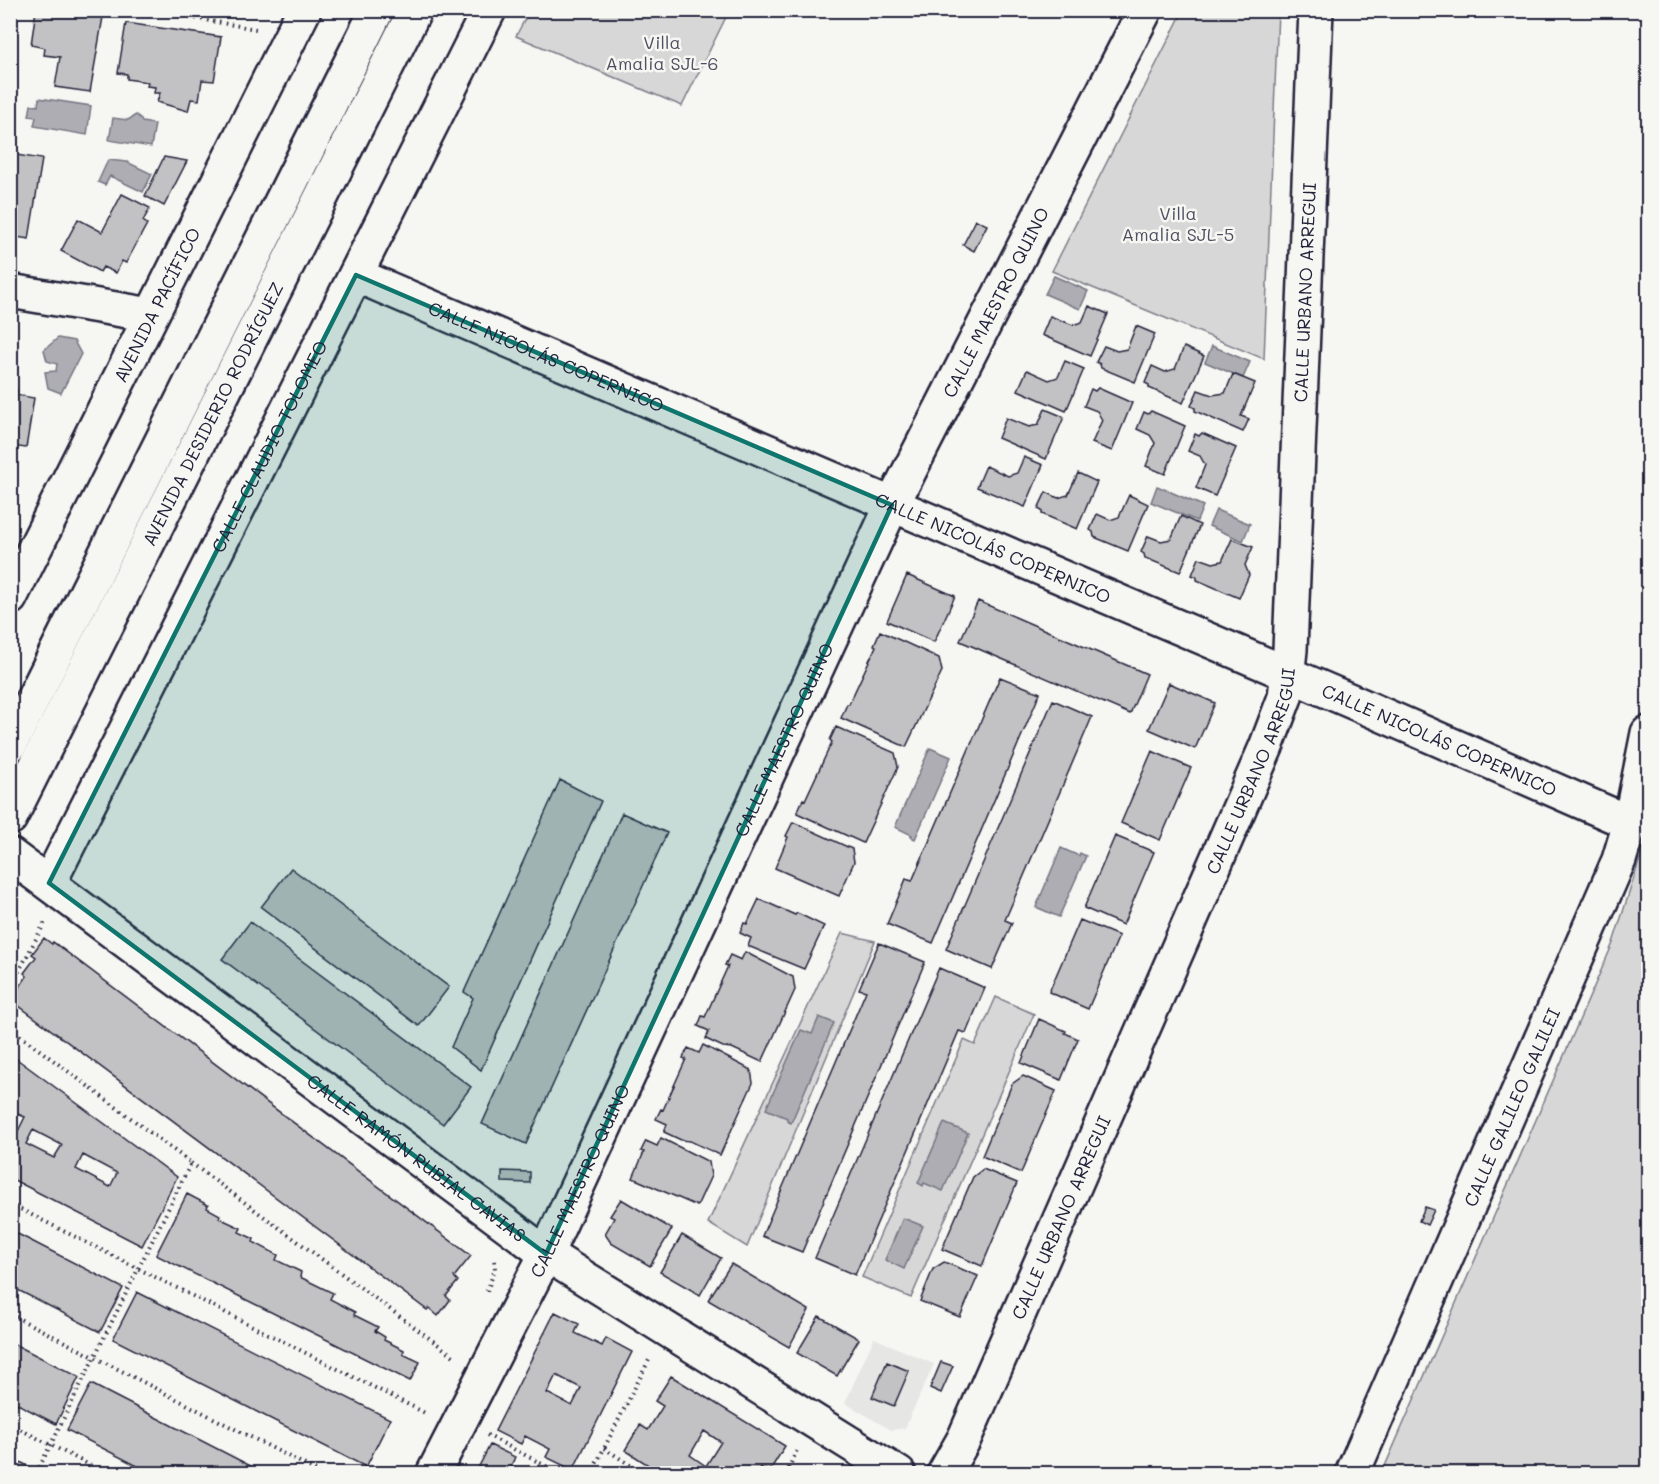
<svg xmlns="http://www.w3.org/2000/svg" width="1659" height="1484" font-family="Mali,sans-serif">
<style>
.built{fill:#e6e6e4}
.green{fill:#d7d7d7;stroke:#7c7c89;stroke-width:1.5}
.water{fill:#adadb3;stroke:#757583;stroke-width:1.5}
.building{fill:#c2c2c4;stroke:#22223b;stroke-width:1.5;fill-rule:evenodd}
.lines{fill:none;stroke-linecap:round;stroke-linejoin:round}
.street-casing{stroke:#22223b;stroke-width:38}
.secondary-casing{stroke:#22223b;stroke-width:38}
.path{stroke:#22223b;stroke-width:4;stroke-dasharray:1.5 4.5;stroke-linecap:butt}
.street{stroke:#f6f6f2;stroke-width:33}
.secondary{stroke:#f6f6f2;stroke-width:33}
.marked{fill:#0f766e;fill-opacity:0.2;stroke:#0f766e;stroke-width:4.5;stroke-linejoin:round}
.labels{text-anchor:middle;dominant-baseline:central;stroke-width:5;stroke-linejoin:round;paint-order:stroke}
.park-label{font-size:18px;fill:#4f4f62;stroke:#f6f6f2}
.street-label{font-size:18px;fill:#22223b;stroke:#f6f6f2}
</style>
<rect width="100%" height="100%" fill="#f6f6f2"/>
<filter id="ink" filterUnits="userSpaceOnUse"><feTurbulence type="fractalNoise" baseFrequency=".0167" numOctaves="2"/><feDisplacementMap in="SourceGraphic" scale="12" xChannelSelector="R" yChannelSelector="G"/><feConvolveMatrix kernelMatrix="1 2 1 2 8 2 1 2 1" color-interpolation-filters="sRGB"/></filter>
<g filter="url(#ink)">
<path class="built" d="M874 1338 934 1364 905 1428 891 1430 845 1403Z"/>
<path class="green" d="M529 11V10L729 11 682 106 516 36Z
M1183 11H1278L1264 359 1052 271Z
M1648 834V1459L1642 1473H1382L1613 943Z
M842 933 875 941 747 1247 708 1223Z
M996 997 1034 1014 911 1298 862 1277 964 1040 975 1045Z"/>
<path class="water" d="M39 98 91 106 87 135 34 126 36 117 29 116 31 105 38 106Z
M136 115 140 118 142 122 155 124 151 147 109 140 113 118 128 120Z
M108 160 127 162 152 174 143 192 110 176 105 185 98 182Z
M1054 276 1088 291 1080 309 1045 294Z
M58 338 74 341 81 354 61 393 48 388 45 372 56 371 57 364 47 361 44 350Z
M1212 346 1250 362 1243 378 1205 362Z
M1157 486 1203 506 1197 521 1151 502Z
M1216 510 1250 524 1243 541 1209 526Z
M930 748 951 757 915 839 911 837 912 835 895 827Z
M1061 848 1079 856 1080 853 1086 856 1059 917 1036 907Z
M819 1017 834 1023 791 1123 787 1121V1118L766 1109 801 1030 812 1034Z
M944 1123 968 1133 943 1191 924 1183 923 1186 918 1183Z
M903 1218 923 1226 904 1269 885 1260Z"/>
<path class="building" d="M36 10H68V13L103 17 90 92 55 87 60 57 44 55 45 48 31 45Z
M126 23 221 37 214 81 202 80 199 100 191 99 188 111 157 102 160 93H154L155 87 147 86 148 82 127 79V74L118 73Z
M10 154 42 159 29 239 10 236Z
M164 157 187 161 164 206 145 196Z
M122 194 150 208 143 221 147 224 126 263 122 261 116 273 103 267 100 272 61 251 78 219 102 232Z
M976 220 987 225 974 251 963 245Z
M1089 306 1108 314 1090 356 1042 335 1050 316 1073 325 1082 322Z
M1136 326 1155 334 1135 382 1101 368 1100 364 1096 362 1104 346 1117 351 1127 349Z
M1184 347 1204 356 1183 403 1149 388V385L1145 383 1152 366 1165 372 1175 369Z
M1065 361 1084 369 1066 411 1018 390 1027 370 1049 380 1058 377Z
M1233 374 1255 383 1241 416 1249 419 1243 432 1195 411V408L1191 406 1198 390 1212 395 1225 393Z
M1098 388 1132 403 1112 451 1092 443 1102 420 1097 411 1084 406 1091 389 1095 391Z
M10 389 17 390 16 395 34 398 26 448 11 446 10 449Z
M1045 409 1064 417 1046 459 998 438 1006 418 1029 427 1038 425Z
M1151 411 1185 426 1165 474 1146 466 1155 443 1150 435 1137 429 1144 412 1148 414Z
M1202 433 1236 448 1215 496 1196 488 1205 465 1200 456 1188 451 1195 434 1199 436Z
M1024 457 1043 465 1025 507 977 487 986 466 1008 476 1017 473Z
M1078 473 1097 482 1077 529 1042 514V511L1038 509 1046 492 1058 498 1068 495Z
M1129 495 1148 504 1128 551 1094 537 1093 532 1090 530 1097 514 1110 520 1119 517Z
M1181 516 1200 525 1180 572 1145 558 1144 554 1141 552 1148 536 1161 541 1171 539Z
M1232 539 1253 547 1245 565 1249 575 1239 598 1197 580V577L1192 575 1199 558 1213 563 1222 561Z
M907 575 955 596 934 642 887 621Z
M978 601 1147 674 1130 714 960 641Z
M880 631 939 658 942 671 906 747 841 718 847 704H849L876 646 874 645Z
M1000 677 1040 693 933 943 887 924 906 879 912 881Z
M1169 683 1215 703 1195 749 1149 729Z
M1053 700 1092 717 1005 920 1012 923 992 969 946 949Z
M836 727 895 753 898 767 863 843 797 813 803 799 805 800 832 742 830 740Z
M1152 751 1191 768 1160 840 1121 823Z
M560 780 601 801 481 1070 451 1047 473 998 464 992Z
M622 813 667 833 526 1144 482 1124Z
M793 822 852 849 854 862 839 896 775 868 788 837 786 836Z
M1115 836 1154 852 1123 925 1084 908Z
M291 868 449 987 419 1026 261 907Z
M759 899 795 915 797 913 824 926 804 969 748 946 751 938 740 933 744 923 747 924Z
M1080 920 1119 936 1088 1009 1049 992Z
M250 922 471 1087 443 1124 222 959Z
M44 938 52 944 53 942 471 1256 454 1277 458 1281 446 1296 450 1300 438 1316 429 1308 427 1310 11 1000 27 976 24 973 36 957 32 954Z
M879 943 925 962 802 1252 762 1236 866 991 859 989Z
M745 952 793 977 795 990 762 1062 732 1048 723 1047 706 1039 709 1031 698 1026 702 1016 705 1017 728 966 725 965 730 955 741 960Z
M939 968 985 988 966 1033 959 1031 855 1275 815 1258Z
M1039 1019 1066 1031 1065 1033 1078 1039 1061 1080 1021 1063Z
M703 1045 751 1070 753 1083 720 1155 690 1141 681 1140 664 1132 667 1124 656 1119 661 1109 663 1110 686 1059 683 1058 688 1048 699 1053Z
M10 1054 177 1177 142 1246 10 1178V1127L18 1131 25 1117 10 1111ZM33 1130 62 1145 54 1158 26 1144ZM83 1155 117 1173 110 1187 76 1169Z
M1023 1076 1056 1091 1021 1173 982 1156 1012 1084Z
M661 1138 709 1162 711 1176 697 1206 633 1178 644 1152 641 1151 646 1141 657 1146Z
M983 1169 1017 1183 982 1266 942 1249 973 1177Z
M502 1171 530 1172V1183L502 1182Z
M187 1194 208 1205 207 1208 220 1215 219 1218 241 1228 239 1232 254 1239 253 1242 278 1255 276 1260 301 1272 300 1277 333 1293 330 1299 355 1312 354 1315 378 1327 375 1331 385 1337 384 1340 404 1350 403 1354 420 1362 410 1381 156 1255Z
M621 1199 672 1229 650 1266 611 1243 605 1234 614 1218 610 1216Z
M1425 1207 1434 1210 1427 1225 1419 1221Z
M10 1230 123 1288 100 1332 10 1286Z
M682 1235 721 1258 700 1295 660 1272Z
M944 1262 978 1276 960 1317 920 1301 933 1269Z
M731 1264 809 1310 789 1347 708 1300Z
M137 1292 390 1419 366 1467 113 1339Z
M555 1312 579 1324 575 1333 602 1346 606 1338 632 1352 573 1470 546 1457 550 1449 525 1436 521 1444 495 1431ZM556 1375 581 1388 572 1406 547 1393Z
M819 1316 859 1339 837 1376 797 1353Z
M10 1342 79 1377 56 1424 10 1400Z
M887 1362 909 1371 894 1406 872 1397Z
M941 1362 953 1366 941 1393 930 1388Z
M671 1376 785 1446 769 1472 760 1467 756 1474H662L625 1450 640 1425 648 1430 663 1406 655 1401ZM704 1431 721 1442 706 1466 690 1455Z
M91 1384 266 1474H153L67 1430Z
M490 1445 515 1457 511 1466 525 1474H475Z
M10 1457 32 1468 30 1474H10Z"/>
<g class="lines">
<defs>
<g id="street">
<path id="s1" d="M356 275 1351 701 1630 823"/>
<path d="M10 291 151 315"/>
<path id="s2" d="M10 598 304 10"/>
<path id="s3" d="M10 855 546 1254 899 1474"/>
<path id="s4" d="M49 883 489 10"/>
<path id="s5" d="M433 1474 546 1254 892 505 1145 10"/>
<path id="s6" d="M944 1474 964 1439 1266 747 1285 697 1290 650 1316 10"/>
<path id="s7" d="M1352 1474 1619 860 1630 823 1648 733"/>
</g>
<g id="secondary">
<path d="M10 745 377 10"/>
<path id="s8" d="M10 818 415 10"/>
</g>
</defs>
<use href="#street" class="street-casing"/>
<use href="#secondary" class="secondary-casing"/>
<path class="path" d="M148 10 256 29 258 31
M10 988 45 922
M10 1028 191 1163 36 1474
M191 1163 455 1357
M10 1204 427 1414
M487 1291 495 1269 494 1258
M10 1314 323 1474
M10 1424 107 1474
M487 1435 561 1474
M604 1448 644 1474
M591 1474 650 1358
M786 1474 797 1450"/>
<use href="#street" class="street"/>
<use href="#secondary" class="secondary"/>
</g>
</g>
<path class="marked" d="M356 275 892 505 546 1254 49 883Z"/>
<g class="labels">
<g class="park-label">
<text x="662" y="42">Villa<tspan x="662" dy="21">Amalia SJL-6</tspan></text>
<text x="1178" y="213">Villa<tspan x="1178" dy="21">Amalia SJL-5</tspan></text>
</g>
<g class="street-label">
<text stroke="none"><textPath href="#s6" startOffset="1254">CALLE URBANO ARREGUI</textPath></text>
<text stroke="none"><textPath href="#s5" startOffset="1300">CALLE MAESTRO QUINO</textPath></text>
<text stroke="none"><textPath href="#s2" startOffset="328">AVENIDA PACÍFICO</textPath></text>
<text stroke="none"><textPath href="#s1" startOffset="207">CALLE NICOLÁS COPERNICO</textPath></text>
<text stroke="none"><textPath href="#s8" startOffset="452">AVENIDA DESIDERIO RODRÍGUEZ</textPath></text>
<text stroke="none"><textPath href="#s4" startOffset="489">CALLE CLAUDIO TOLOMEO</textPath></text>
<text stroke="none"><textPath href="#s1" startOffset="693">CALLE NICOLÁS COPERNICO</textPath></text>
<text stroke="none"><textPath href="#s5" startOffset="814">CALLE MAESTRO QUINO</textPath></text>
<text stroke="none"><textPath href="#s1" startOffset="1179">CALLE NICOLÁS COPERNICO</textPath></text>
<text stroke="none"><textPath href="#s6" startOffset="768">CALLE URBANO ARREGUI</textPath></text>
<text stroke="none"><textPath href="#s7" startOffset="400">CALLE GALILEO GALILEI</textPath></text>
<text stroke="none"><textPath href="#s3" startOffset="507">CALLE RAMÓN RUBIAL CAVIAS</textPath></text>
<text stroke="none"><textPath href="#s5" startOffset="328">CALLE MAESTRO QUINO</textPath></text>
<text stroke="none"><textPath href="#s6" startOffset="282">CALLE URBANO ARREGUI</textPath></text>
</g>
</g>
<rect width="1659" height="1484" fill="none" stroke="#f6f6f2" stroke-width="36"/>
<rect x="18" y="18" width="1623" height="1448" fill="none" stroke="#22223b" stroke-width="2" filter="url(#ink)"/>
</svg>
